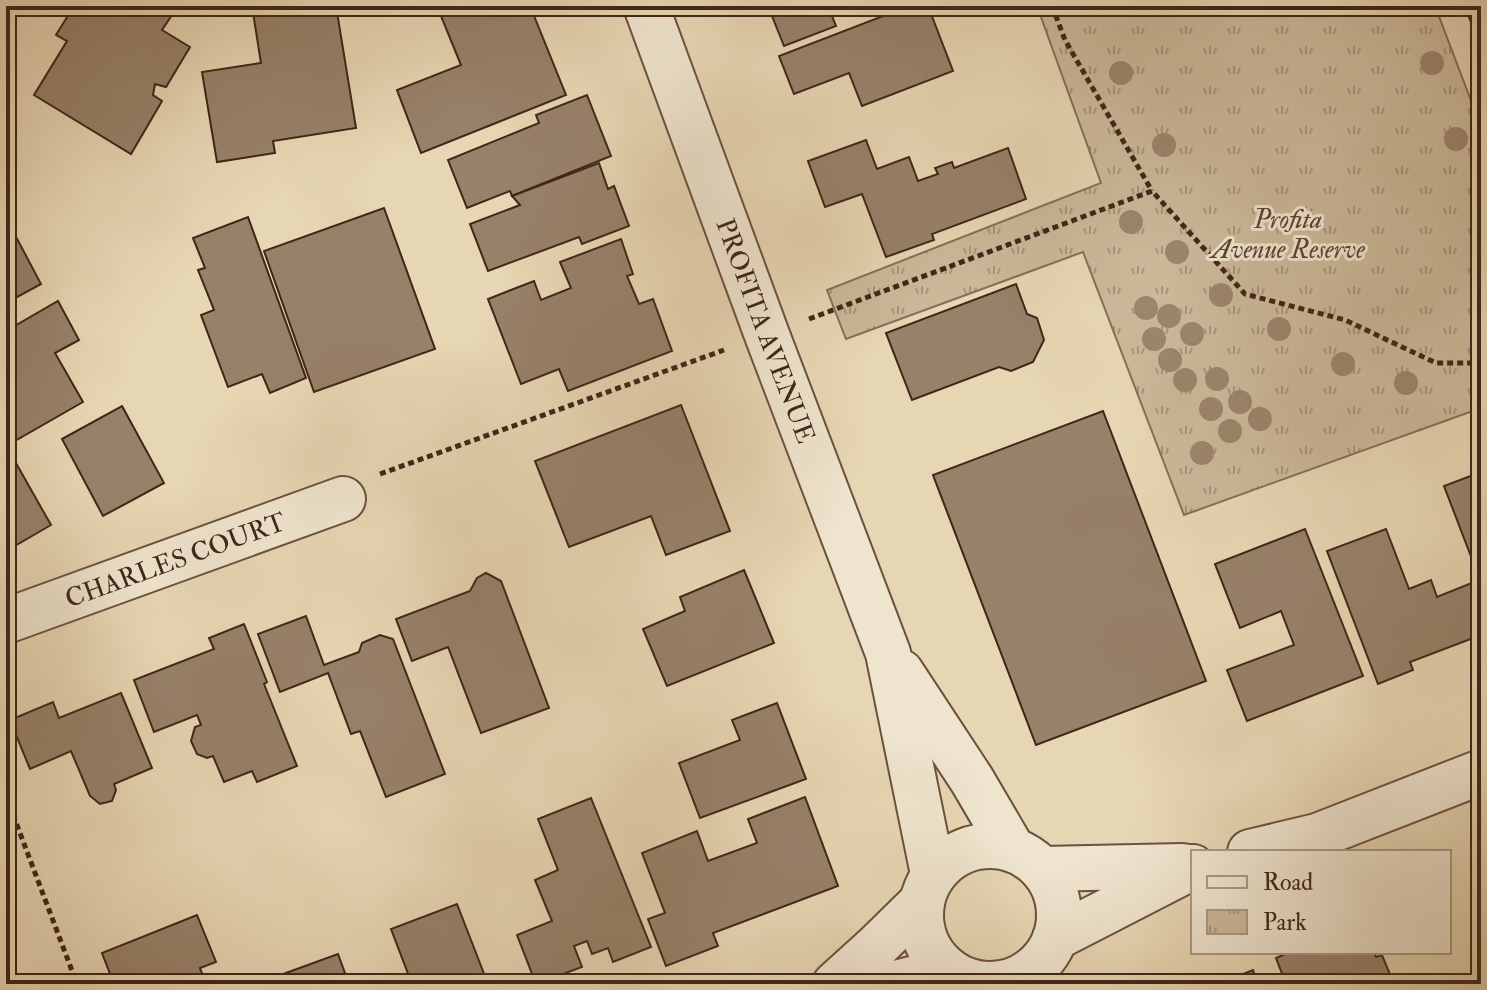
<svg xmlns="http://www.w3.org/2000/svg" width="1487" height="990" font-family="'IM FELL Double Pica',serif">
<defs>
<pattern id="park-tufts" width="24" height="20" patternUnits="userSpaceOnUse" patternTransform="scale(2)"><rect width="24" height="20" fill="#cbb899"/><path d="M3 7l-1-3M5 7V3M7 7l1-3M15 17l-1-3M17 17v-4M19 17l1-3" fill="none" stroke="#a6957c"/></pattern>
</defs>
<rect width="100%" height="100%" fill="#e7d6b3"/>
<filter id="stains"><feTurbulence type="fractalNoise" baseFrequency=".0025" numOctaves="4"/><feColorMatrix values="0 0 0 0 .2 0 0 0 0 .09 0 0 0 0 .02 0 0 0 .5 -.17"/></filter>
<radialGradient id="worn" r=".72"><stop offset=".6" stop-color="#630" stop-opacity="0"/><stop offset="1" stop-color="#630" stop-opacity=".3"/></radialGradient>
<path fill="url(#park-tufts)" stroke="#866e58" stroke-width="2" d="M1037 6H1435L1481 127V408L1184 515 1083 252 846 339 827 290 1101 183Z"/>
<g fill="#978169" stroke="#402518" stroke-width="2">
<path d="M74 6H156L172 15 162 30 190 47 166 87 155 84 153 95 162 101 131 154 34 95 67 41 56 35Z"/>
<path d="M252 6H336L356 128 273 141 275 153 217 162 202 72 261 63Z"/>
<path d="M466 6H530L566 95 421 153 397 90 461 65 441 16Z"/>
<path d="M768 6H828L836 26 784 46Z"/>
<path d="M909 6H928L953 71 862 106 849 73 794 94 779 56Z"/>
<path d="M1481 6V48L1467 12Z"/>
<path d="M587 95 611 156 512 196 510 191 467 208 448 160 539 123 536 115Z"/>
<path d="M866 140 877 169 909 157 918 181 938 174 935 168 952 162 954 168 1008 148 1026 199 932 234 934 240 886 257 862 194 825 207 808 161Z"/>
<path d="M599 163 608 189 614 186 629 226 582 244 579 237 488 271 470 224 520 205 512 196Z"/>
<path d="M384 208 435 349 314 392 264 251Z"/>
<path d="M248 217 306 378 270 393 262 374 228 387 201 315 214 310 198 270 205 268 193 238Z"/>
<path d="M6 218 41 284 6 303Z"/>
<path d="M621 239 633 274 627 276 639 304 653 299 672 351 568 391 559 369 521 384 488 299 534 281 541 300 571 288 560 262Z"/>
<path d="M1016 284 1027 314 1037 318 1044 340 1033 362 1011 371 999 367 912 400 886 333Z"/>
<path d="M58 301 79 340 55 353 83 402 6 446V331Z"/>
<path d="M681 405 730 531 666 555 651 516 569 547 535 461Z"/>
<path d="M122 406 164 483 103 516 62 439Z"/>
<path d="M1103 411 1206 681 1036 745 933 475Z"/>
<path d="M8 449 51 525 6 551V450Z"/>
<path d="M1481 472V579L1480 580 1444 486Z"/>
<path d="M1305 529 1363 676 1247 721 1227 670 1294 645 1281 611 1240 628 1215 564Z"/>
<path d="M1386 529 1409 589 1431 580 1437 597 1474 582 1481 601V635L1410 662 1413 670 1378 684 1327 551Z"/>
<path d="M744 570 774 643 667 686 643 629 685 611 680 597Z"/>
<path d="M486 573 501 581 549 708 481 733 448 647 412 661 396 619 470 591 477 578Z"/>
<path d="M306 616 324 665 359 652 362 643 380 635 393 639 445 774 386 797 360 731 351 734 328 673 280 692 258 634Z"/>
<path d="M244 624 267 682 264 684 297 766 257 782 252 771 224 782 213 756 207 758 197 754 191 741 195 727 201 725 197 715 154 732 134 680 214 649 209 638Z"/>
<path d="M121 693 152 768 114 784 116 790 112 801 100 804 90 796 71 751 30 769 10 720 53 702 59 718Z"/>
<path d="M777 703 806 779 700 818 679 763 740 740 732 720Z"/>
<path d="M805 797 838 886 713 933 718 946 666 966 648 919 665 913 642 853 697 831 708 861 757 843 748 819Z"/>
<path d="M591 798 651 947 613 962 608 948 592 954 587 941 574 946 582 967 536 984 517 935 552 921 535 880 558 870 538 819Z"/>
<path d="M457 904 488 984H412L391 929Z"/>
<path d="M197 915 216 962 200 968 206 984H114L102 953Z"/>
<path d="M1290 952H1374L1376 957 1382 955 1394 984H1286L1276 958Z"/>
<path d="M338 954 349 984H261V982Z"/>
<path d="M1253 970 1258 984H1218Z"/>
</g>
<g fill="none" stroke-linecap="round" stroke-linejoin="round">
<g stroke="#6a513f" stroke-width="48">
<g id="minor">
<path id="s1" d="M646 6 767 335 888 653 933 874"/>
<path id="s2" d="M6 621 343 499"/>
<path d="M901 672 972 780 1013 850"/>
<circle cx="990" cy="915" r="69"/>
<path d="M1250 852 1317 836 1481 772"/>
<path d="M1042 869 1183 866"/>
<path d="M1055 938 1193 867"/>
<path d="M835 984 877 946 922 902"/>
<path d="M891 984 948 970"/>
</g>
</g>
<g stroke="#402518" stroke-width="5" stroke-dasharray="6 4" stroke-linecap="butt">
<path d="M1052 6 1065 40 1152 191"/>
<path d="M809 319 1152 191 1245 294 1345 320 1436 363H1481"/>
<path d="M380 474 724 350"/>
<path d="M6 796 77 984"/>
</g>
<use href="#minor" stroke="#efe4ce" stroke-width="44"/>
</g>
<g fill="#9b856c">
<circle cx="1432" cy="63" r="12"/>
<circle cx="1121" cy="73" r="12"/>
<circle cx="1456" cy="139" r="12"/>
<circle cx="1164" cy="145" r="12"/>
<circle cx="1131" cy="222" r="12"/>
<circle cx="1177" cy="252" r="12"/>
<circle cx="1221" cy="295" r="12"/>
<circle cx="1146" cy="308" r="12"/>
<circle cx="1169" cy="316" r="12"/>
<circle cx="1279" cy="329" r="12"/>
<circle cx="1192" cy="334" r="12"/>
<circle cx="1154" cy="339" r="12"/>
<circle cx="1170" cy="360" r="12"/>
<circle cx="1343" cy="364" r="12"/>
<circle cx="1217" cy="379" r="12"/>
<circle cx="1185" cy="380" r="12"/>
<circle cx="1406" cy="383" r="12"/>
<circle cx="1240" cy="402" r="12"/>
<circle cx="1211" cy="409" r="12"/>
<circle cx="1260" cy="419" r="12"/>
<circle cx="1230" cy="431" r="12"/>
<circle cx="1202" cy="453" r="12"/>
</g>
<g text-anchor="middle" stroke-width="6" stroke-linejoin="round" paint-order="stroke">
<g font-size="26" font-style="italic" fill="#5c4232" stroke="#efe4ce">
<text x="1288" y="228">Profita<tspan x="1288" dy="30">Avenue Reserve</tspan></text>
</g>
<g font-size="26" fill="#402518" stroke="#efe4ce">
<text dy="9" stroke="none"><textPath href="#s1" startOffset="346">PROFITA AVENUE</textPath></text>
<text dy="9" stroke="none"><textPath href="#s2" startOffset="180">CHARLES COURT</textPath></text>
</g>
</g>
<rect width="1487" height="990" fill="none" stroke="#e7d6b3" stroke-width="32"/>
<rect x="8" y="8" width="1471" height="974" fill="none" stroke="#402518" stroke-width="4"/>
<rect x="16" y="16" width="1455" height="958" fill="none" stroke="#402518" stroke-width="2"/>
<rect x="1191" y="850" width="260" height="104" fill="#efe4ce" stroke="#a99885" stroke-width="2"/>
<rect x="1207" y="876" width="40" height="12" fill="#efe4ce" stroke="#a99885" stroke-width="2"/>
<text x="1263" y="890" font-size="24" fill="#402518">Road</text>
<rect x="1207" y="910" width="40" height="24" fill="url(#park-tufts)" stroke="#a99885" stroke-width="2"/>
<text x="1263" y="930" font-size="24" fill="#402518">Park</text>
<rect width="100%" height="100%" filter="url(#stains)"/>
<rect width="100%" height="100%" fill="url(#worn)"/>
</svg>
